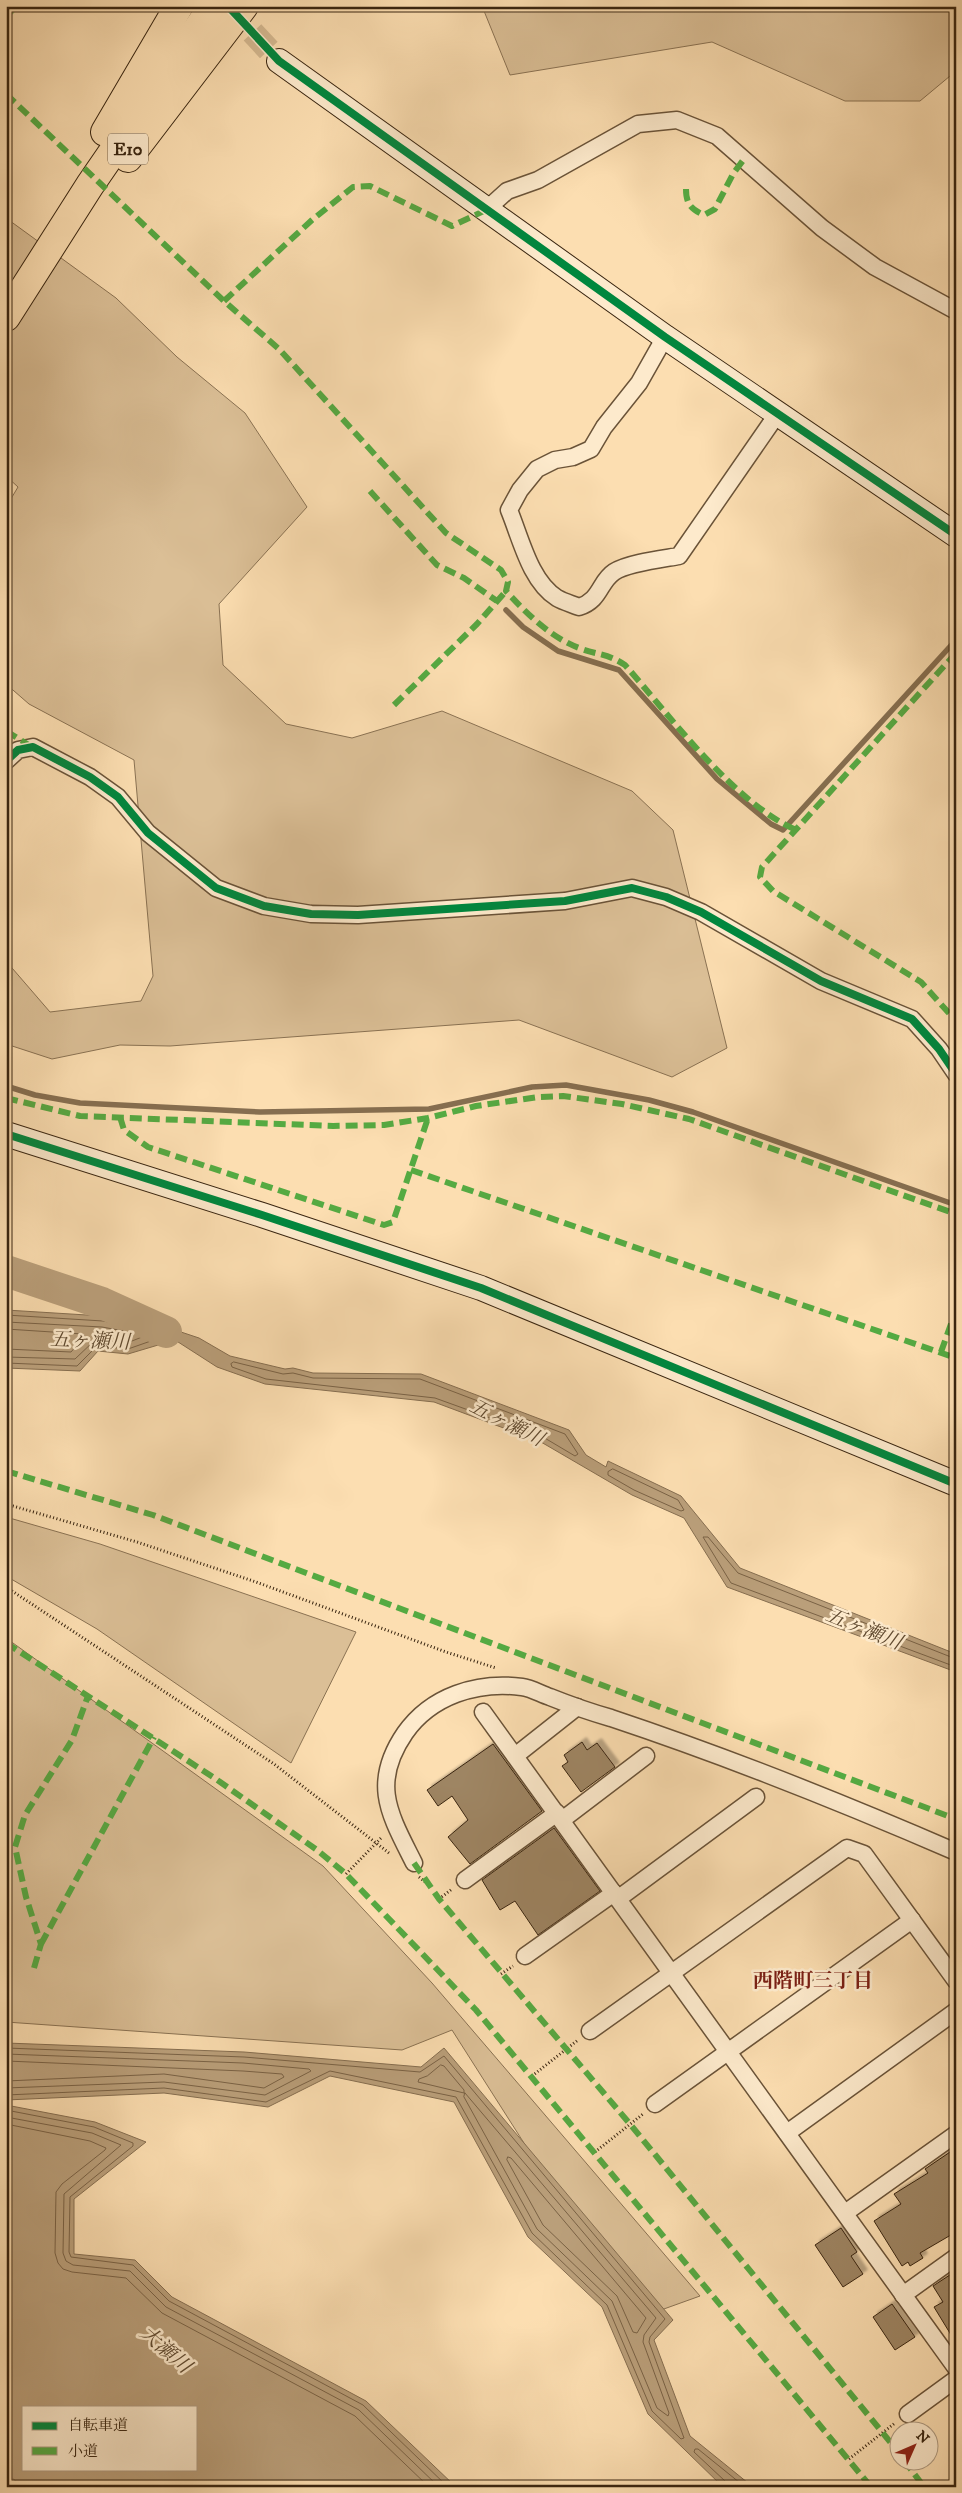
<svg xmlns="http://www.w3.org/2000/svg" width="962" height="2493" font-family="'IM FELL DW Pica','Noto Serif JP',serif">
<defs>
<filter id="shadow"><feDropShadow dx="4.5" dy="-4.5" stdDeviation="1" flood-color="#0004"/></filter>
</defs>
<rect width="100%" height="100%" fill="#fcdeb1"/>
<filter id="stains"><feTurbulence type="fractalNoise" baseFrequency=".004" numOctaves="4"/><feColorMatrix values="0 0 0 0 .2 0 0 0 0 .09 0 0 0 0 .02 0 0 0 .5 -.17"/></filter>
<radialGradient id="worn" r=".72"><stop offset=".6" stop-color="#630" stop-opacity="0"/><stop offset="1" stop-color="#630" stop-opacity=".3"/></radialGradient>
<g fill="#dbbf96" stroke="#8a7253">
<path d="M482 6H956V71L920 101H845L712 42 510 75Z"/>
<path d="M6 218 116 298 177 357 245 413 307 507 219 604 223 665 286 724 352 738 442 711 632 791 673 830 727 1048 672 1077 519 1020 170 1046 120 1045 52 1059 6 1044V961L50 1012 141 1001 153 976 134 760 29 704 6 684V507L18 487 6 476Z"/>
<path d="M6 1517 100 1544 356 1632 291 1763 97 1629 6 1576Z"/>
<path d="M6 1638 323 1866 432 1983 700 2296 636 2319 452 2030 402 2050 6 2022Z"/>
</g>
<g fill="#ba9f7a" stroke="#866e50" fill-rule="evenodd">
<path d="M6 1310 103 1316 169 1328 199 1338 230 1356 285 1369 293 1368 313 1373 421 1374 569 1430 586 1455 606 1467 608 1461 681 1496 740 1568 956 1654V1672L727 1587 684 1518 632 1495 541 1442 434 1402 265 1384 217 1367 175 1340 128 1354 98 1351 80 1371 6 1368Z"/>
<path d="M6 2043 244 2052 421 2067 444 2048 673 2320 654 2340 690 2436 753 2487H723L648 2414 602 2307 528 2237 454 2102 330 2076 268 2107 164 2093 6 2100Z"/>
<path d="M6 2105 95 2122 146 2142 74 2199V2254L135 2260 172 2297 366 2401 456 2487H23L6 2473ZM24 2407H196V2469H24Z"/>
</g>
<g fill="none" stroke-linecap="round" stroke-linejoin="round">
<g stroke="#7a6245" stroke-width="1">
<path d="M6 1315 103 1321 165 1333 168 1335 128 1349 97 1346 77 1366 6 1363"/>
<path d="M6 1322 102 1327 140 1334 142 1337 127 1343 95 1340 75 1359 6 1357"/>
<path d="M6 1329 83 1334 85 1336 71 1352 6 1349"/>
<path d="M234 1362 283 1374 293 1373 313 1378 420 1379 565 1434 578 1454 575 1456 543 1437 435 1398 266 1379 232 1367 231 1364Z"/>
<path d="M613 1469 678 1500 684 1510 681 1511 634 1490 608 1475V1472Z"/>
<path d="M956 1659 738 1573 708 1537H703L731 1583 956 1667"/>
<path d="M6 2048 244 2057 420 2072 444 2056 665 2319 650 2337 649 2342 684 2438 681 2439 652 2411 607 2305 532 2233 456 2097 330 2071 266 2102 164 2088 6 2095"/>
<path d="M6 2054 243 2063 309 2069 311 2071 265 2095 164 2082 6 2088"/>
<path d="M6 2061 243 2071 282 2074 284 2077 264 2088 164 2074 6 2081"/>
<path d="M441 2065 444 2066 464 2090V2093L418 2082 419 2079 427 2076Z"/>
<path d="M465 2093 656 2318 644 2335 643 2342 669 2413 668 2416 657 2408 612 2301 537 2229 464 2097Z"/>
<path d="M6 2110 94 2127 133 2143V2146L70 2197 69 2252 71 2257 133 2265 169 2301 363 2405 448 2487"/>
<path d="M6 2117 92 2133 121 2145 64 2194 63 2253 66 2261 73 2265 130 2271 166 2307 359 2410 439 2487"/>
<path d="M6 2124 90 2141 106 2148 105 2150 62 2184 56 2192 55 2253 58 2263 63 2269 72 2272 126 2278 162 2313 355 2416 429 2487"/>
<path d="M508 2157 511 2158 646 2318 637 2333 633 2332 617 2296 543 2225 507 2160Z"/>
<path d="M726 2487 725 2481 694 2452 695 2449H698L745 2487"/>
</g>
<g stroke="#866e50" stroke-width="5.5">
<path d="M506 610 523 627 558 651 619 670 717 779 771 824 783 830 956 640"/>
<path d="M6 1086 35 1095 80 1103 260 1112 429 1109 532 1087 566 1085 649 1100 693 1112 956 1205"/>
</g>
<path stroke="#ba9f7a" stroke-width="32" d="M6 1271 102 1303 166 1332"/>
</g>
<g fill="#9e8564" stroke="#392510" filter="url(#shadow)">
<path d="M582 1742 587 1750 597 1743 615 1767 581 1792 562 1766 568 1762 564 1755Z"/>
<path d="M493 1744 542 1811 470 1864 448 1837 468 1820 452 1796 438 1806 427 1790Z"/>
<path d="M554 1828 600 1891 538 1935 515 1901 500 1910 482 1880Z"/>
<path d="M956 2148V2232L920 2253 923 2258 910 2266 908 2262 902 2266 874 2221 901 2204 894 2194 928 2173 925 2169Z"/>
<path d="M841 2228 857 2252 851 2256 863 2274 843 2287 815 2245Z"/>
<path d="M956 2271V2343L934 2307 943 2302 933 2286Z"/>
<path d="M892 2304 915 2337 895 2350 873 2317Z"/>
</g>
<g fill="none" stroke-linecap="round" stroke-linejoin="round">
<path stroke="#d5b991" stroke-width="24" stroke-dasharray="24 12" stroke-linecap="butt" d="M228 6 279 61"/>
<g stroke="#6a5338" stroke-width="19">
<g id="street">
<path d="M486 210 507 191 538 180 638 124 677 120 717 136 822 228 875 267 956 311"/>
<path d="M665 337 639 383 604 427 591 449 573 457 555 460 537 469 520 490 509 510C521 539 530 581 557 598 564 602 572 604 579 607 601 600 599 582 614 572 628 563 662 559 679 556L778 413"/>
<path d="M6 761 18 750 33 747 90 777 118 797 148 833 216 888 264 906 311 914 358 915 565 901 632 888 666 897 701 912 821 981 912 1019 939 1049 956 1074"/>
<path d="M483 1712 956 2368"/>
<path d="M515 1756 577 1707"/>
<path d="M562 1820 646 1756"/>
<path d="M414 1863C390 1815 370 1784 405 1733 431 1696 477 1681 522 1687 531 1688 541 1694 550 1697 570 1705 590 1712 611 1718 728 1757 843 1803 956 1852"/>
<path d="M465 1880 557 1813"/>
<path d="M619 1898 756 1797"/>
<path d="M525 1956 614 1893"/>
<path d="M590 2031 847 1848 864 1854 956 1981"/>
<path d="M655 2104 912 1920"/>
<path d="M787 2133 956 2011"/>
<path d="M845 2213 956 2134"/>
<path d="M903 2295 956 2257"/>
<path d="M908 2414 956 2379"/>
</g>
</g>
<g stroke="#392510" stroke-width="26">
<g id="secondary">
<path d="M279 61 665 337 956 535"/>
<path d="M6 1134 262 1215 481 1288 956 1484"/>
</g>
</g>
<g stroke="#392510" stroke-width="30">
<g id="highway">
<path d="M105 132 179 6"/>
<path d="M128 158 244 6"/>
<path d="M6 317 90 185 213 6"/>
</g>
</g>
<g stroke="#392510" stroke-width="3" stroke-dasharray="1 2.5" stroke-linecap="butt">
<path d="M6 1504 137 1542 256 1582 446 1652 496 1668"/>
<path d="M6 1587 274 1764 389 1853"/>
<path d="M346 1874 382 1837"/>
<path d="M419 1877 430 1886"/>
<path d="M439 1899 452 1889"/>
<path d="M501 1974 513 1966"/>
<path d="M532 2076 578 2040"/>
<path d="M595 2152 643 2114"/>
<path d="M849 2459 895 2423"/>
</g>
<use href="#street" stroke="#fdeacc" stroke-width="16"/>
<use href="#secondary" stroke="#fdeacc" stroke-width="24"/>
<use href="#highway" stroke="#fcdeb1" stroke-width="28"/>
<g stroke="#55aa42" stroke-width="6" stroke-dasharray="12 6" stroke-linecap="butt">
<path d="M6 17 16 6"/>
<path d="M6 94 224 301 279 349 446 533 501 570 508 582 506 591C526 613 550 637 579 648 597 655 607 653 625 665 670 716 734 803 796 830"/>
<path d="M686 189C686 204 691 209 704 215L715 209 733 174 744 159"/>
<path d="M224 301 312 220 353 187 370 186 452 226 486 210"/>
<path d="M370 491 437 565 464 578 497 601"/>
<path d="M956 653 762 867 760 877 773 891 921 982 956 1021"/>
<path d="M394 705 477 624 506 591"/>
<path d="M6 731 32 747"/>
<path d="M6 1098 80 1116 333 1126 384 1125 428 1118 476 1106 538 1097 563 1096 622 1104 689 1119 956 1214"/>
<path d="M120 1117 124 1130 148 1147 384 1225 393 1222 428 1118"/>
<path d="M411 1170 956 1358"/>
<path d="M941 1352 956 1310"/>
<path d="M6 1471 153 1515 956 1819"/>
<path d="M6 1643 213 1777 317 1850 346 1874 476 2010 871 2487"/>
<path d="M414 1863 439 1899 630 2124 900 2454"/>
<path d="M41 1944 154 1737"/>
<path d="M34 1968 41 1944 26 1897 15 1847 25 1815 72 1740 88 1696"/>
<path d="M904 2460 924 2487"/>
</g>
<g stroke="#fdeacc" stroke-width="11">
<g id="cycleway">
<path d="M228 6 279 61 665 337 956 535"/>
<path d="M6 761 18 750 33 747 90 777 118 797 148 833 216 888 264 906 311 914 358 915 565 901 632 888 666 897 701 912 821 981 912 1019 939 1049 956 1074"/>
<path d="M6 1134 262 1215 481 1288 956 1484"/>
</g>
</g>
<use href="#cycleway" stroke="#00873e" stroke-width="8"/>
</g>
<g text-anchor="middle" stroke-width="5" stroke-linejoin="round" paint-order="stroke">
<rect fill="#fdeacc" stroke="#746048" stroke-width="1" x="108" y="133.5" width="40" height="31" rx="4"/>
<g font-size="18" font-weight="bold" fill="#392510">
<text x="128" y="155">E10</text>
</g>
<g font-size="20" font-style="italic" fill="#604a30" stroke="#fdeacc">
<text transform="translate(90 1340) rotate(2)" y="7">五ヶ瀬川</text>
<text transform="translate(507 1422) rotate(27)" y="7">五ヶ瀬川</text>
<text transform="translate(864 1628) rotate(22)" y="7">五ヶ瀬川</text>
<text transform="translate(166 2349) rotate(41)" y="7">大瀬川</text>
</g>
<g font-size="20" font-weight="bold" fill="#7a1f14" stroke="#fdeacc">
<text x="813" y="1987">西階町三丁目</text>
</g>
</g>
<rect width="962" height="2493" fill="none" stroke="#fcdeb1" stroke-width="25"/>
<rect x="8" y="8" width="947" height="2478" fill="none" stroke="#392510" stroke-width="2.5"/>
<rect x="12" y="12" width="937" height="2468" fill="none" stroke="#392510"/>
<rect x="22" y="2406" width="175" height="65" fill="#fdeacc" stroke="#af9b81"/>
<rect x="32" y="2422" width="25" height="8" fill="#00873e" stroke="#af9b81"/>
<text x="68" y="2430" font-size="15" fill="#392510">自転車道</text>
<rect x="32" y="2447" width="25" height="8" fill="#55aa42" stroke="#af9b81"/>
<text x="68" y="2456" font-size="15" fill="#392510">小道</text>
<g transform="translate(914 2446) rotate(45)"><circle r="24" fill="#fdeacc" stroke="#af9b81"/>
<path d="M0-4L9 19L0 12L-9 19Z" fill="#8f2418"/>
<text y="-8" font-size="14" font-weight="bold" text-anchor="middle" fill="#392510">N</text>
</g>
<rect width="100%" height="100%" filter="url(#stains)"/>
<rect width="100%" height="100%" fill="url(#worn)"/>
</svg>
